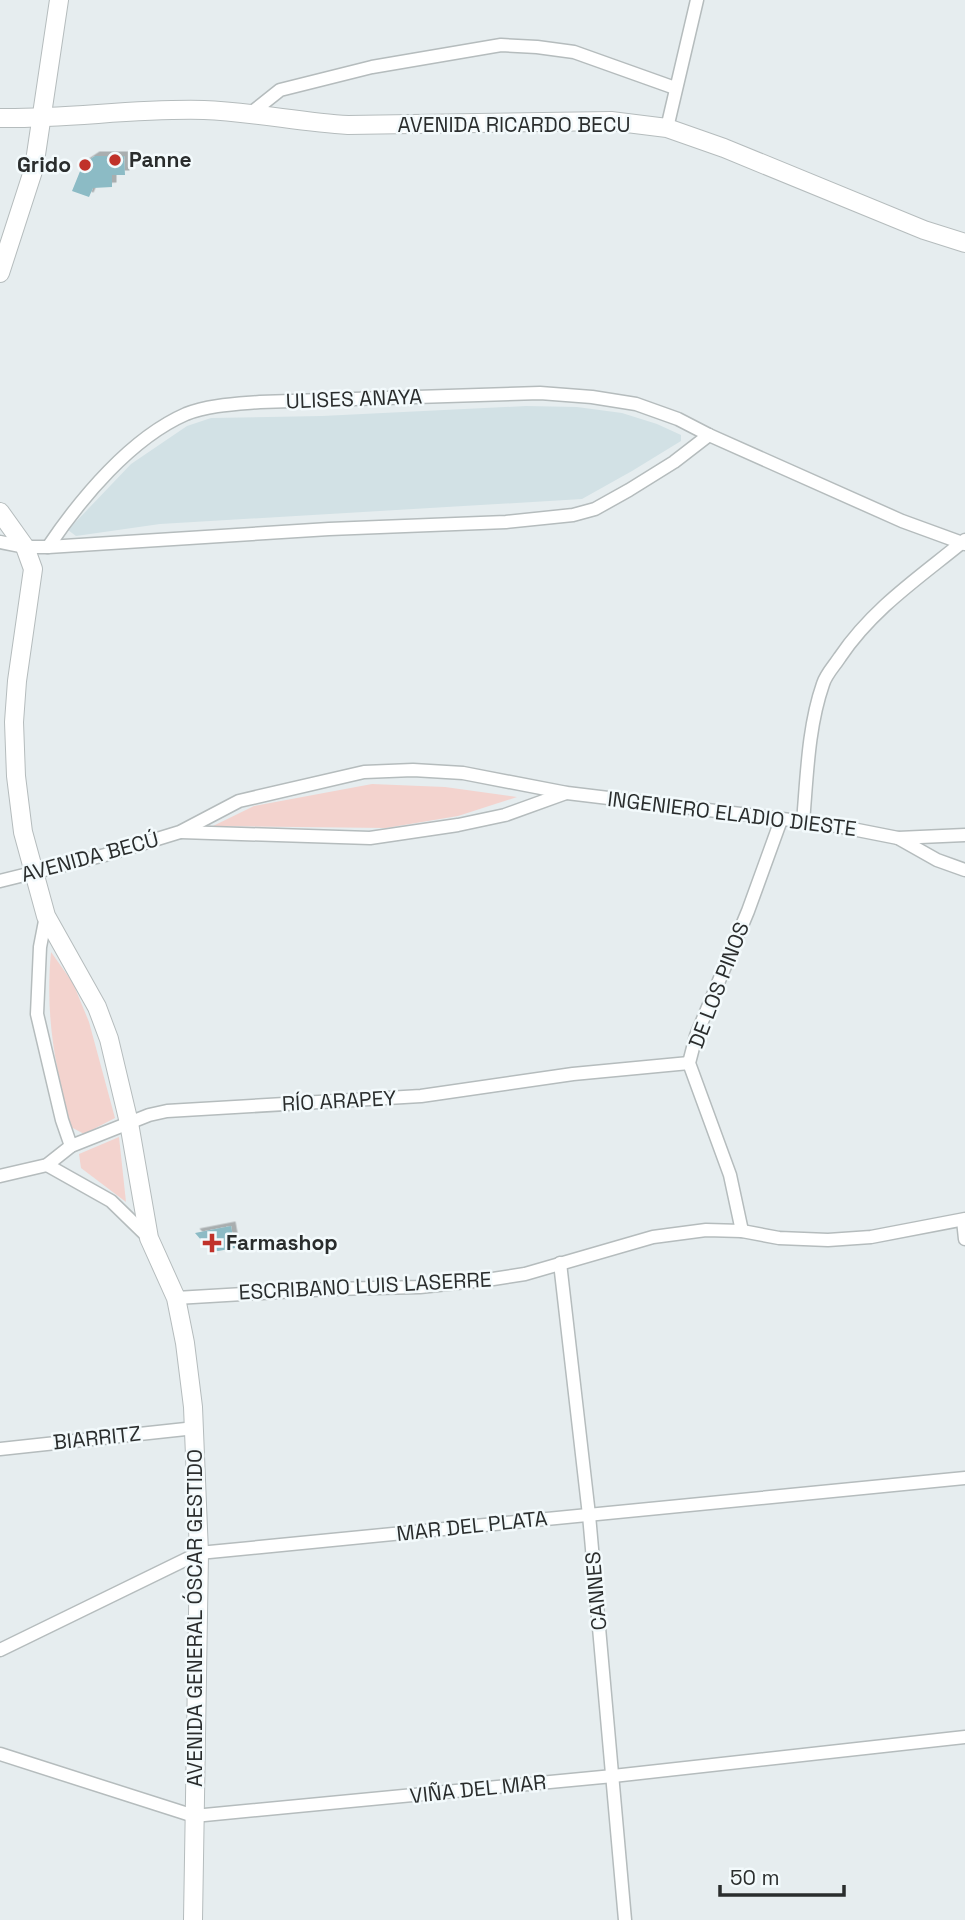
<svg xmlns="http://www.w3.org/2000/svg" width="965" height="1920" font-family="'Space Grotesk',sans-serif">
<defs>
<filter id="shadow"><feDropShadow dx="4.5" dy="-4.5" stdDeviation="0" flood-color="#0004"/></filter>
</defs>
<rect width="100%" height="100%" fill="#e6edef"/>
<path fill="#d2e1e5" d="M526 406 577 407 622 413 657 424 681 435V441L632 471 582 499 160 524 76 536 68 530 131 464 187 426 211 418 322 416Z"/>
<g fill="#f3d3ce">
<path d="M372 784 445 787 517 797 458 816 386 828 213 826 254 806Z"/>
<path d="M51 952 73 983 89 1022 115 1118 84 1134 71 1127C55 1065 45 1017 51 952Z"/>
<path d="M119 1137 126 1202 81 1168 79 1154Z"/>
</g>
<g fill="#8cbbc5" filter="url(#shadow)">
<path d="M95 156H124L125 175H112V187L93 188 89 197 72 191 83 164Z"/>
<path d="M231 1226 235 1248 218 1251 209 1249 195 1233Z"/>
</g>
<g fill="none" stroke-linecap="round" stroke-linejoin="round">
<g stroke="#b5bcbd" stroke-width="15">
<g id="street">
<path d="M251 113 280 90 372 67 501 45 537 47 574 52 675 88"/>
<path d="M667 128 697 0"/>
<path d="M0 542 25 547H48L329 529 506 522 573 515 595 509 629 490 674 462 709 435"/>
<path d="M48 547C81 498 131 438 186 414 208 405 236 404 260 402L540 393 592 397 636 404 678 419 709 435 902 521 965 544"/>
<path d="M803 822C807 776 808 727 823 684 826 674 835 665 840 657 873 608 920 577 965 540"/>
<path d="M181 832 370 838 458 825 505 815 566 793"/>
<path d="M898 838 937 860 965 870"/>
<path d="M0 881 105 855 180 832 239 801 364 772 413 770 463 773 567 793 832 825 898 838 965 835"/>
<path d="M46 916 40 947 37 1014 62 1120 71 1146"/>
<path d="M47 1165 111 1201 148 1237"/>
<path d="M0 1176 47 1165 71 1146 149 1115 167 1111 421 1096 573 1074 689 1063"/>
<path d="M963 1220 965 1239"/>
<path d="M742 1231 730 1175 689 1063 696 1036 748 911 781 820"/>
<path d="M560 1263 589 1515 625 1920"/>
<path d="M176 1298 331 1289 420 1287 493 1279 525 1274 653 1237 706 1230 742 1231 779 1238 828 1240 871 1237 965 1219"/>
<path d="M0 1449 195 1428"/>
<path d="M0 1650 199 1553 965 1478"/>
<path d="M0 1754 194 1816 613 1776 965 1737"/>
</g>
</g>
<g stroke="#b5bcbd" stroke-width="20">
<g id="secondary">
<path d="M0 118C68 119 136 108 204 110 253 112 300 122 348 125L611 121 667 128 724 148 924 230 965 243"/>
<path d="M0 273 34 168 59 0"/>
<path d="M0 512 25 547 33 569 17 681 14 722 16 776 23 832 46 916 97 1007 109 1039 129 1123 149 1238 176 1298 185 1343 193 1407 199 1553 193 1920"/>
</g>
</g>
<use href="#street" stroke="#fff" stroke-width="12"/>
<use href="#secondary" stroke="#fff" stroke-width="18"/>
</g>
<g fill="#c0322a" stroke="#f3fafc" stroke-width="2.5">
<circle cx="115" cy="160" r="7"/>
<circle cx="85" cy="165" r="7"/>
<path d="M208.5 1232.5h7v7h7v7h-7v7h-7v-7h-7v-7h7z"/>
</g>
<g text-anchor="middle" stroke-width="5" stroke-linejoin="round" paint-order="stroke">
<g font-size="21" fill="#2a2d2d" stroke="#f3fafc">
<text x="514" y="132">AVENIDA RICARDO BECU</text>
<text transform="translate(354 399) rotate(-2)" y="7">ULISES ANAYA</text>
<text transform="translate(732 814) rotate(7)" y="7">INGENIERO ELADIO DIESTE</text>
<text transform="translate(90 857) rotate(-15)" y="7">AVENIDA BECÚ</text>
<text transform="translate(719 985) rotate(-69)" y="7">DE LOS PINOS</text>
<text transform="translate(339 1101) rotate(-3)" y="7">RÍO ARAPEY</text>
<text transform="translate(365 1286) rotate(-3)" y="7">ESCRIBANO LUIS LASERRE</text>
<text transform="translate(97 1438) rotate(-6)" y="7">BIARRITZ</text>
<text transform="translate(472 1526) rotate(-6)" y="7">MAR DEL PLATA</text>
<text transform="translate(596 1591) rotate(-95)" y="7">CANNES</text>
<text transform="translate(195 1618) rotate(-90)" y="7">AVENIDA GENERAL ÓSCAR GESTIDO</text>
<text transform="translate(478 1789) rotate(-6)" y="7">VIÑA DEL MAR</text>
</g>
<g font-size="21" font-weight="bold" fill="#2a2d2d" stroke="#f3fafc" text-anchor="start">
<text x="129" y="167">Panne</text>
<text x="71" y="172" text-anchor="end">Grido</text>
<text x="226" y="1250">Farmashop</text>
</g>
</g>
<path d="M720 1885v10h124v-10" fill="none" stroke="#2a2d2d" stroke-width="3.5"/>
<text x="730" y="1885" font-size="21" fill="#2a2d2d" stroke="#f3fafc" stroke-width="5" paint-order="stroke">50 m</text>
</svg>
